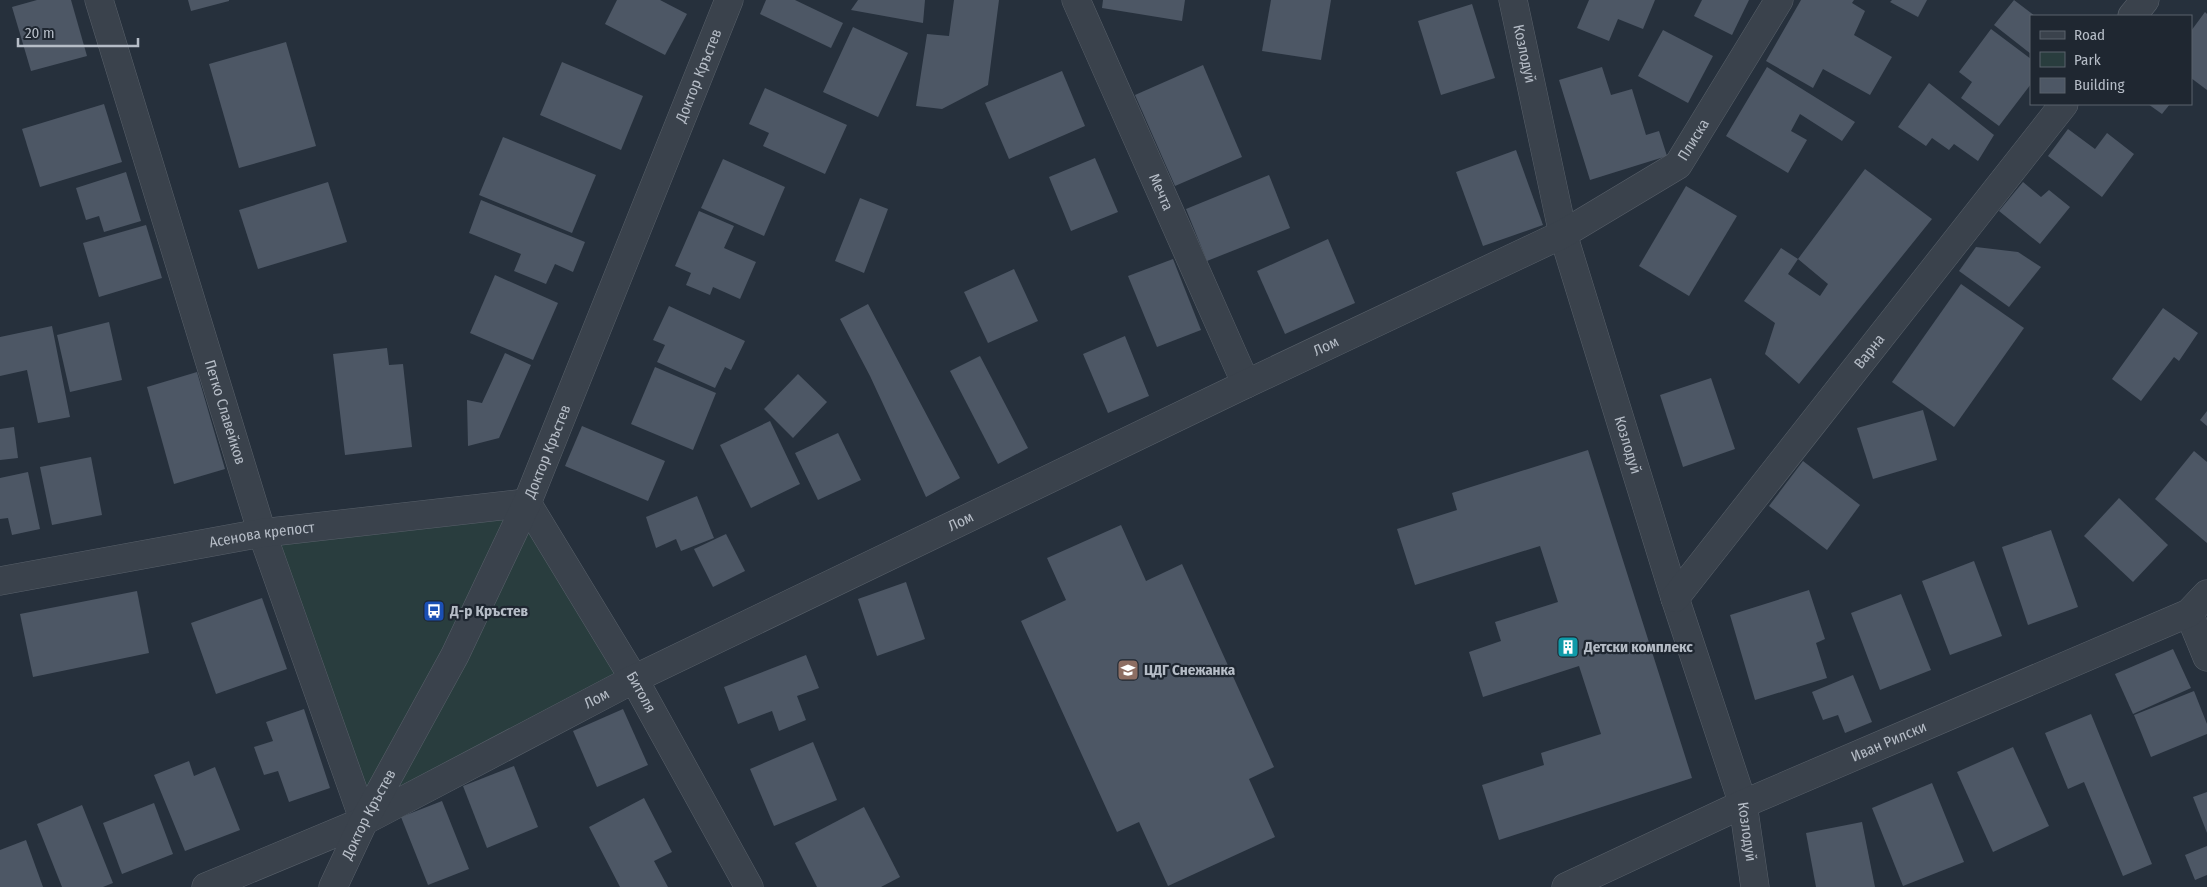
<svg xmlns="http://www.w3.org/2000/svg" width="2207" height="887" font-family="'Fira Sans Condensed',sans-serif">
<rect width="100%" height="100%" fill="#26303c"/>
<path fill="#293d3e" d="M527 503 634 679 364 821 262 533Z"/>
<g fill="#4d5765" fill-rule="evenodd">
<path d="M37 0H71L87 56 31 71 12 7Z"/>
<path d="M188 0H229V1L191 11Z"/>
<path d="M617 0H660L687 14 665 55 605 24Z"/>
<path d="M766 0H795L843 23 831 48 760 14Z"/>
<path d="M858 0H925L923 23 851 10Z"/>
<path d="M954 0H999L988 85 942 109 916 106 927 34 949 36Z"/>
<path d="M1103 0H1185L1182 21 1102 8Z"/>
<path d="M1271 0H1331L1321 60 1262 51Z"/>
<path d="M1589 0H1655L1643 29 1618 19 1609 41 1577 28Z"/>
<path d="M1702 0H1749L1732 35 1694 16Z"/>
<path d="M1801 0H1854L1852 3 1865 11 1854 35 1892 57 1870 95 1823 69 1813 88 1766 61Z"/>
<path d="M1892 0H1927L1918 17 1890 2Z"/>
<path d="M2014 0 2035 16H2031V54L1994 25Z"/>
<path d="M1472 4 1495 78 1441 95 1418 21Z"/>
<path d="M2205 12 2207 14V90L2191 78V31Z"/>
<path d="M853 27 908 53 878 117 823 92Z"/>
<path d="M1991 29 2031 59V84L1999 126 1961 98 1972 82 1959 72Z"/>
<path d="M1663 30 1713 56 1688 103 1638 76Z"/>
<path d="M286 42 316 146 239 168 209 64Z"/>
<path d="M562 62 643 96 621 150 540 115Z"/>
<path d="M1203 65 1242 157 1175 186 1135 95Z"/>
<path d="M1602 67 1611 95 1632 89 1646 135 1659 131 1667 156 1590 180 1559 80Z"/>
<path d="M1767 67 1855 122 1842 141 1800 114 1791 131 1807 140 1788 173 1726 136Z"/>
<path d="M1062 71 1085 126 1009 159 985 103Z"/>
<path d="M1929 83 1994 135 1978 161 1954 144 1949 150 1932 138 1926 146 1898 127Z"/>
<path d="M765 88 847 125 825 174 763 146 769 133 749 124Z"/>
<path d="M104 104 122 162 40 187 22 129Z"/>
<path d="M2148 104H2170L2162 114Z"/>
<path d="M2068 129 2095 149 2107 133 2134 154 2102 197 2048 156Z"/>
<path d="M503 137 596 175 572 233 479 195Z"/>
<path d="M1516 150 1543 225 1483 246 1456 172Z"/>
<path d="M1095 158 1118 212 1071 231 1049 177Z"/>
<path d="M723 159 785 187 764 236 701 208Z"/>
<path d="M1865 169 1932 219 1799 384 1765 354 1775 323 1744 301 1781 248 1798 259ZM1798 259 1828 284 1820 296 1788 274Z"/>
<path d="M126 172 141 221 104 232 99 216 86 220 76 188Z"/>
<path d="M1269 175 1290 228 1207 261 1186 209Z"/>
<path d="M328 182 347 242 258 269 239 210Z"/>
<path d="M2023 182 2041 197 2049 190 2070 207 2040 244 1999 211Z"/>
<path d="M1686 186 1737 216 1689 296 1639 266Z"/>
<path d="M860 198 888 209 864 273 835 261Z"/>
<path d="M481 200 585 242 573 272 555 264 546 284 514 271 521 254 469 233Z"/>
<path d="M699 211 734 226 724 248 756 262 740 299 713 287 710 295 686 285 691 273 675 266Z"/>
<path d="M146 225 162 278 99 297 83 243Z"/>
<path d="M1328 239 1355 303 1285 334 1257 271Z"/>
<path d="M1976 247 2018 252 2041 267 2009 307 1959 271Z"/>
<path d="M1173 259 1201 330 1157 347 1128 276Z"/>
<path d="M1014 269 1038 321 988 343 964 292Z"/>
<path d="M495 275 558 303 533 360 470 333Z"/>
<path d="M1961 284 2024 328 1954 427 1892 382Z"/>
<path d="M868 304 960 478 926 497 870 376 840 319Z"/>
<path d="M669 306 745 341 731 370 725 367 715 388 657 362 665 345 653 340Z"/>
<path d="M2163 308 2198 333 2179 361 2174 357 2141 401 2112 379Z"/>
<path d="M109 322 122 380 70 392 57 335Z"/>
<path d="M52 326 70 417 38 423 27 370 0 376V337Z"/>
<path d="M1125 336 1149 396 1108 413 1083 354Z"/>
<path d="M387 348 389 365 403 364 412 447 345 455 333 354Z"/>
<path d="M505 353 531 365 499 438 468 446 467 400 482 403Z"/>
<path d="M980 356 1028 448 998 464 950 371Z"/>
<path d="M655 367 716 393 693 450 631 424Z"/>
<path d="M197 372 225 469 174 484 147 387Z"/>
<path d="M798 374 827 402 793 438 764 409Z"/>
<path d="M1711 378 1735 449 1683 467 1660 395Z"/>
<path d="M1923 410 1937 460 1873 479 1857 428Z"/>
<path d="M2207 411V426L2200 420Z"/>
<path d="M770 421 800 484 751 508 720 445Z"/>
<path d="M582 426 665 461 648 501 565 466Z"/>
<path d="M14 427 18 458 0 460V429Z"/>
<path d="M838 433 861 480 818 500 795 453Z"/>
<path d="M1588 450 1692 778 1499 840 1482 785 1544 765 1541 753 1601 734 1579 666 1483 697 1469 652 1501 641 1495 622 1558 602 1540 546 1415 585 1397 529 1457 510 1452 493Z"/>
<path d="M2194 451 2207 462V543L2155 499Z"/>
<path d="M91 457 102 515 52 525 40 467Z"/>
<path d="M1803 461 1860 505 1827 550 1769 506Z"/>
<path d="M28 472 40 529 12 535 8 518 0 519V478Z"/>
<path d="M697 496 714 538 681 551 676 539 656 548 646 517Z"/>
<path d="M2119 498 2168 545 2133 582 2084 536Z"/>
<path d="M1121 525 1146 581 1182 564 1274 767 1249 779 1275 837 1168 886 1139 822 1117 832 1021 621 1066 600 1047 558Z"/>
<path d="M2051 530 2078 607 2028 625 2002 547Z"/>
<path d="M726 534 745 571 713 587 694 549Z"/>
<path d="M1974 561 2002 636 1950 655 1922 581Z"/>
<path d="M906 582 925 639 877 656 858 599Z"/>
<path d="M1809 590 1825 639 1816 643 1827 678 1755 700 1730 615Z"/>
<path d="M137 591 149 653 33 677 20 614Z"/>
<path d="M1901 594 1931 670 1880 690 1851 613Z"/>
<path d="M262 598 287 669 216 694 191 623Z"/>
<path d="M2173 649 2191 688 2133 714 2115 674Z"/>
<path d="M806 655 819 688 797 696 806 720 779 731 772 711 738 724 724 687Z"/>
<path d="M1853 675 1872 722 1845 733 1838 715 1823 720 1812 692Z"/>
<path d="M2194 691 2207 724V734L2151 757 2134 715Z"/>
<path d="M304 709 330 788 289 802 278 771 264 775 254 747 273 741 266 722Z"/>
<path d="M623 709 648 765 597 787 573 731Z"/>
<path d="M2091 714 2152 864 2123 876 2084 782 2068 789 2045 733Z"/>
<path d="M813 742 837 800 774 826 750 769Z"/>
<path d="M2013 747 2049 826 1993 852 1957 772Z"/>
<path d="M189 761 194 776 215 767 240 830 185 851 154 775Z"/>
<path d="M514 766 538 827 487 848 463 786Z"/>
<path d="M1932 783 1964 862 1903 886 1872 808Z"/>
<path d="M2207 792V833L2193 797Z"/>
<path d="M644 798 672 852 654 861 668 887H620L589 827Z"/>
<path d="M442 801 469 869 428 885 401 817Z"/>
<path d="M154 803 173 854 122 874 103 823Z"/>
<path d="M82 805 113 883 103 887H62L37 824Z"/>
<path d="M864 807 900 877 881 887H817L795 843Z"/>
<path d="M1862 822 1875 887H1816L1806 833Z"/>
<path d="M26 840 43 887H0V850Z"/>
<path d="M2207 846V875L2195 880 2185 855Z"/>
</g>
<g fill="none" stroke-linecap="round" stroke-linejoin="round">
<g stroke="#58606a" stroke-width="29">
<g id="minor">
<path id="s1" d="M99 0 262 533 364 821"/>
<path id="s2" d="M1076 0 1246 384"/>
<path id="s3" d="M1513 0 1563 234 1675 598 1743 804 1755 887"/>
<path d="M2132 16 2145 0"/>
<path id="s4" d="M527 503 634 679 749 887"/>
<path id="s5" d="M0 581 262 533 527 503"/>
<path id="s6" d="M1675 598 2064 104"/>
<path d="M2189 613 2207 657"/>
<path id="s7" d="M206 887 364 821 634 679 1246 384 1563 234 1678 165 1779 0"/>
<path id="s8" d="M333 887 364 821 455 655 527 503 729 0"/>
<path id="s9" d="M1566 887 1743 804 2189 613 2207 594"/>
</g>
</g>
<use href="#minor" stroke="#3a424c" stroke-width="28"/>
</g>
<defs>
<g id="bus-square" transform="scale(1.125)"><rect x="-9" y="-9" width="18" height="18" rx="4" fill="#1a4fb4" stroke="#1f2731"/><path d="M-5-6H5V4H4V6H2V4H-2V6H-4V4H-5ZM-3.5-4V0h7V-4ZM-3.5 1.2v1.5H-2V1.2ZM2 1.2v1.5H3.5V1.2Z" fill="#fff"/></g>
<g id="building-square" transform="scale(1.125)"><rect x="-9" y="-9" width="18" height="18" rx="4" fill="#0f9aa8" stroke="#1f2731"/><path d="M-4-6H4V6H1V3H-1V6H-4ZM-2.5-4.3h1.7v1.8h-1.7ZM.8-4.3h1.7v1.8H.8ZM-2.5-1h1.7V.8h-1.7ZM.8-1h1.7V.8H.8Z" fill="#fff"/></g>
<g id="school-square" transform="scale(1.125)"><rect x="-9" y="-9" width="18" height="18" rx="4" fill="#8d6e63" stroke="#1f2731"/><path d="M0-5L7-2L0 1L-7-2ZM-4 1L0 2.5L4 1V4Q0 6-4 4Z" fill="#fff"/></g>
</defs>
<g fill-rule="evenodd">
<use href="#bus-square" x="434" y="611"/>
<use href="#building-square" x="1568" y="647"/>
<use href="#school-square" x="1128" y="670"/>
</g>
<g text-anchor="middle" stroke-width="4.5" stroke-linejoin="round" paint-order="stroke">
<g font-size="15" fill="#b6bdc7" stroke="#1f2731">
<text dy="5" stroke="none"><textPath href="#s3" startOffset="55">Козлодуй</textPath></text>
<text dy="5" stroke="none"><textPath href="#s8" startOffset="891">Доктор Кръстев</textPath></text>
<text dy="5" stroke="none"><textPath href="#s7" startOffset="1670">Плиска</textPath></text>
<text dy="5" stroke="none"><textPath href="#s2" startOffset="210">Мечта</textPath></text>
<text dy="5" stroke="none"><textPath href="#s7" startOffset="1244">Лом</textPath></text>
<text dy="5" stroke="none"><textPath href="#s6" startOffset="314">Варна</textPath></text>
<text dy="5" stroke="none"><textPath href="#s1" startOffset="431">Петко Славейков</textPath></text>
<text dy="5" stroke="none"><textPath href="#s3" startOffset="460">Козлодуй</textPath></text>
<text dy="5" stroke="none"><textPath href="#s8" startOffset="486">Доктор Кръстев</textPath></text>
<text dy="5" stroke="none"><textPath href="#s7" startOffset="839">Лом</textPath></text>
<text dy="5" stroke="none"><textPath href="#s5" startOffset="266">Асенова крепост</textPath></text>
<text dy="5" stroke="none"><textPath href="#s4" startOffset="221">Битоля</textPath></text>
<text dy="5" stroke="none"><textPath href="#s7" startOffset="434">Лом</textPath></text>
<text dy="5" stroke="none"><textPath href="#s9" startOffset="354">Иван Рилски</textPath></text>
<text dy="5" stroke="none"><textPath href="#s8" startOffset="81">Доктор Кръстев</textPath></text>
<text dy="5" stroke="none"><textPath href="#s3" startOffset="865">Козлодуй</textPath></text>
</g>
<g font-size="15" font-weight="bold" fill="#b6bdc7" stroke="#1f2731" text-anchor="start">
<text x="450" y="616">Д-р Кръстев</text>
<text x="1584" y="652">Детски комплекс</text>
<text x="1144" y="675">ЦДГ Снежанка</text>
</g>
</g>
<rect x="2030" y="15" width="162" height="90" fill="#1f2731" stroke="#5b636d"/>
<rect x="2040" y="31" width="25" height="8" fill="#3a424c" stroke="#5b636d"/>
<text x="2074" y="40" font-size="15" fill="#b6bdc7">Road</text>
<rect x="2040" y="52" width="25" height="15" fill="#293d3e" stroke="#5b636d"/>
<text x="2074" y="65" font-size="15" fill="#b6bdc7">Park</text>
<rect x="2040" y="78" width="25" height="15" fill="#4d5765" stroke="#5b636d"/>
<text x="2074" y="90" font-size="15" fill="#b6bdc7">Building</text>
<path d="M18 38v8h120v-8" fill="none" stroke="#b6bdc7" stroke-width="2.5"/>
<text x="25" y="38" font-size="15" fill="#b6bdc7" stroke="#1f2731" stroke-width="4" paint-order="stroke">20 m</text>
</svg>
